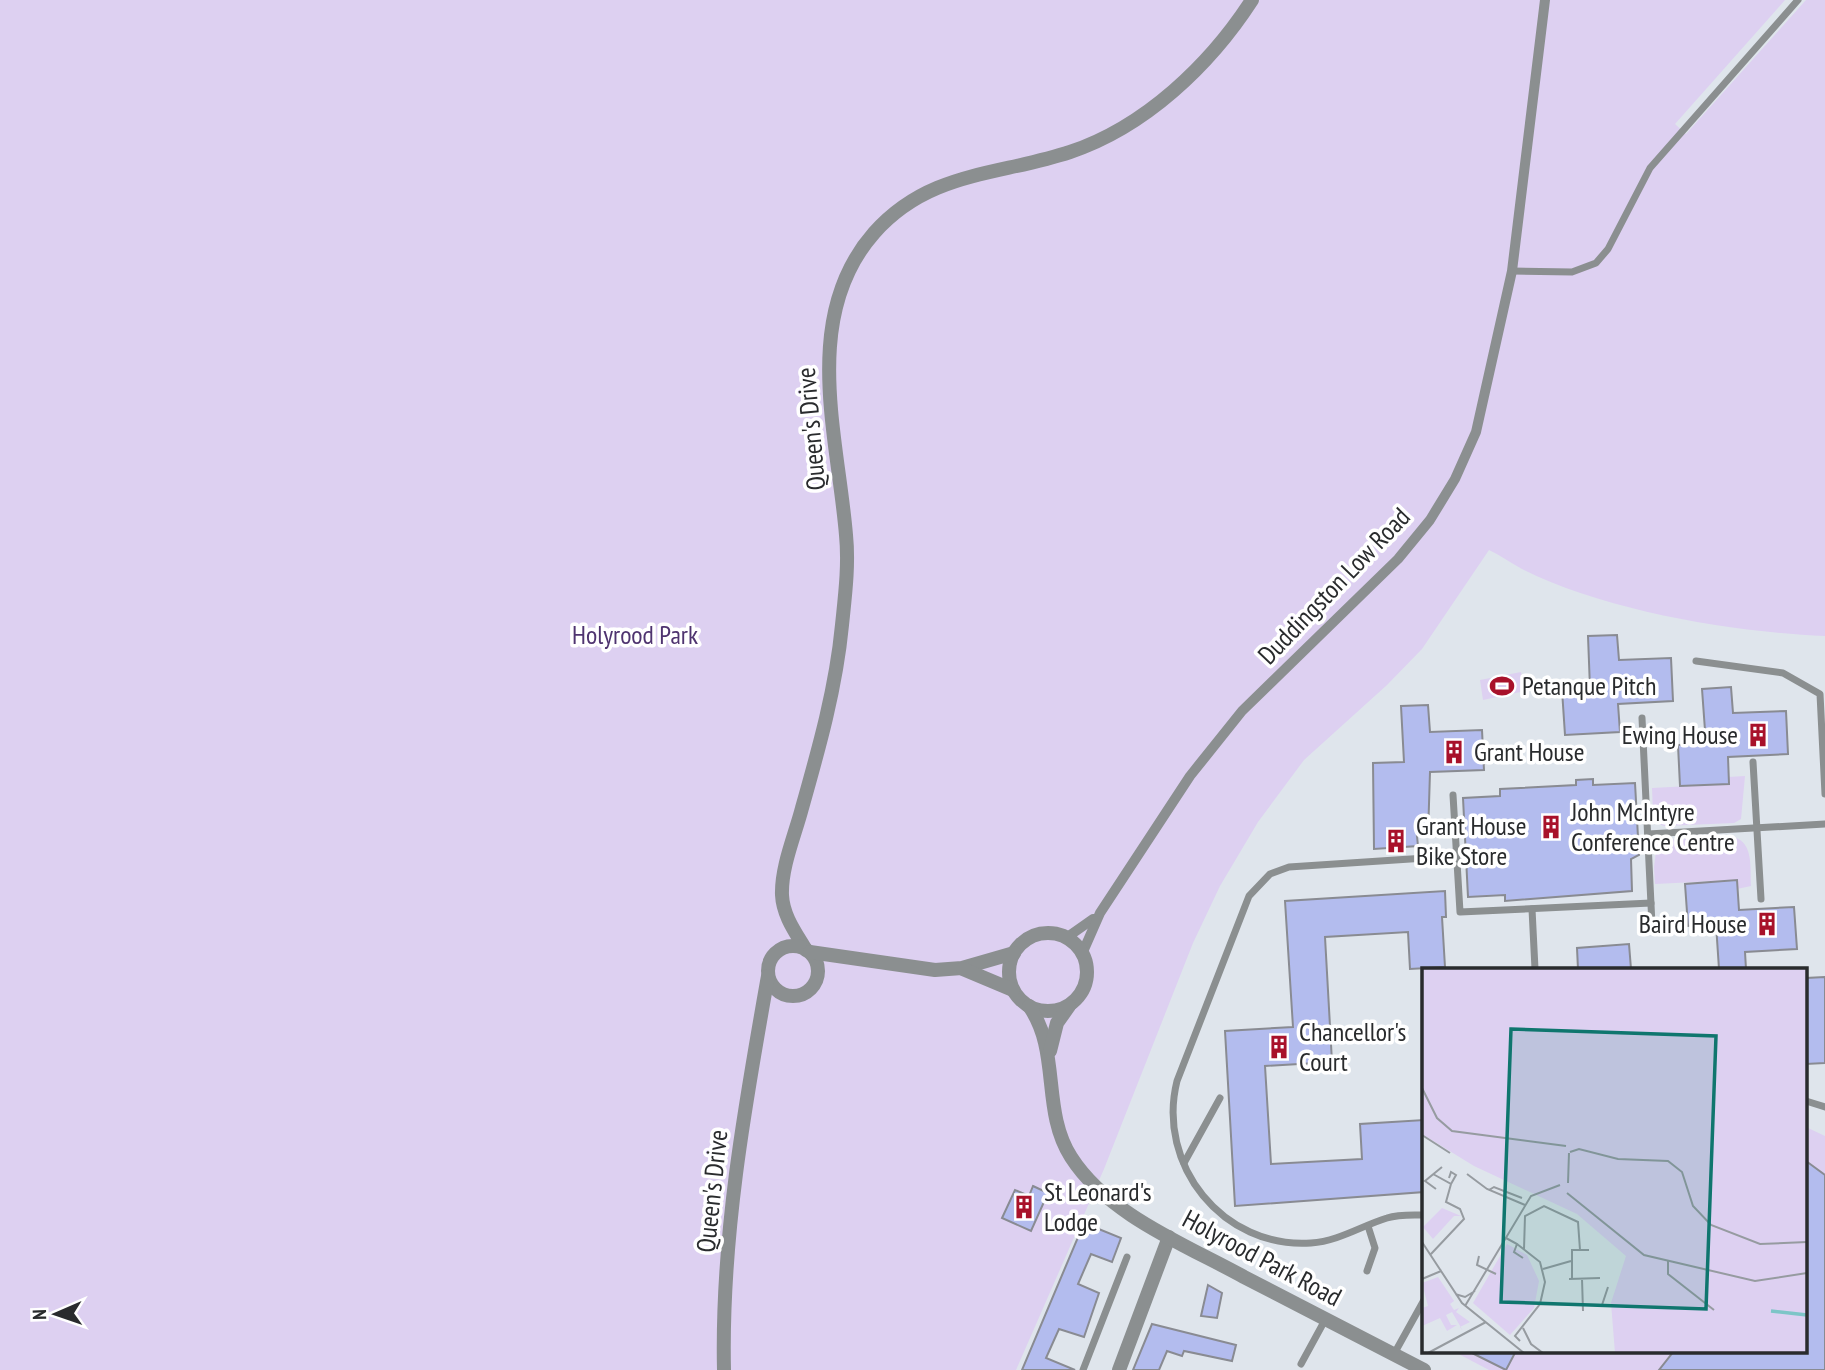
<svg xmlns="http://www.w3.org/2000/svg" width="1825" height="1370" font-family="'PT Sans Narrow',sans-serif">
<rect width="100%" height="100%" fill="#dfe5ec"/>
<g fill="#ddd0f1">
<path d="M0 0H1785L1675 124 1686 134 1806 0H1825V636C1731 632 1606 611 1522 569 1511 563 1500 555 1489 550L1422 649 1387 685 1304 760 1258 822 1220 886 1193 943 1104 1169 1016 1370H0Z"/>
<path d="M1521 672 1525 691 1483 700 1480 680Z"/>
<path d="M1745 776 1741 819 1734 823 1664 826 1657 823 1653 813 1652 788 1728 784V777Z"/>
<path d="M1733 837C1754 842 1750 868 1751 886L1737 889 1736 880 1655 884 1654 867 1657 844 1665 840Z"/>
<path d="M1806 1127 1825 1136V1370H1489L1453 1351H1806Z"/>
</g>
<g fill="#b3bcee" stroke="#898b92" stroke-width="2">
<path d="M1617 635 1619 660 1671 658 1673 701 1618 704 1620 732 1565 735 1562 690 1590 688 1588 636Z"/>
<path d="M1731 687 1733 713 1786 711 1788 754 1728 757 1729 784 1680 786 1678 745 1706 744 1702 689Z"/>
<path d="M1428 705 1430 732 1482 730 1484 770 1430 772 1428 836H1417L1418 846 1374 849 1373 763 1404 762 1401 706Z"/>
<path d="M1593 779V785L1635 783 1639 855 1631 859 1632 891 1505 901V895L1468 897 1463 798 1500 796V789L1576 785V780Z"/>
<path d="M1737 880 1739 910 1794 907 1797 949 1745 952 1746 969H1719L1716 924 1688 926 1685 884Z"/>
<path d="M1445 891 1446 917H1442L1445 967 1410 969 1408 932 1325 937 1332 1062 1265 1066 1271 1164 1362 1159 1360 1124 1424 1120V1192L1235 1206 1225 1031 1293 1027 1285 901Z"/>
<path d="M1629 944 1631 969H1578L1577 948Z"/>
<path d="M1825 977V1063L1806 1064V978Z"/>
<path d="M1806 1161 1825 1175V1370H1659L1674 1351H1806Z"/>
<path d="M1033 1186 1048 1193 1031 1231 1002 1218 1015 1190 1029 1196Z"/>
<path d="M1084 1223 1121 1238 1112 1262 1091 1254 1078 1284 1099 1293 1084 1337 1059 1329 1046 1358 1075 1370H1022Z"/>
<path d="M1208 1285 1222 1293 1217 1318 1201 1316Z"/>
<path d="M1152 1324 1236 1345 1232 1361 1184 1351 1182 1356 1167 1351 1159 1370H1133Z"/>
<path d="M1468 1351H1516L1506 1370Z"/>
</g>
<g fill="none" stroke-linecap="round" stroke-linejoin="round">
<g stroke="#8b8f90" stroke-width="7">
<path d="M1512 271 1572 272 1596 263 1608 249 1650 168 1798 0"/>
<path d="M1696 661 1783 673 1820 694 1825 794"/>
<path d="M1642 718 1652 925"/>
<path d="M1753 762 1761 899"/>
<path d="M1453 795 1460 912 1651 903"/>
<path d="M1648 834 1825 824"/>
<path d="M1532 909 1535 969"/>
<path d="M1806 1101 1825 1107"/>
<path d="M1184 1163 1220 1098"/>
<path d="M1424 1215C1412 1215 1399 1214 1387 1218 1361 1226 1339 1241 1311 1243 1223 1249 1156 1165 1177 1081L1249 896 1270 874 1289 867 1456 856"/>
<path d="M1367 1271 1375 1248 1368 1226"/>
<path d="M1394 1354 1424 1300"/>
<path d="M1301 1364 1325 1320"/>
<path d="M1083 1370 1127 1257"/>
</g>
<g stroke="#8b8f90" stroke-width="10">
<path d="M1066 938 1093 919"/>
<path d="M1082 954 1100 913 1190 776 1242 711 1398 559 1430 520 1455 479 1476 432 1512 271 1545 0"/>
</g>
<g stroke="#8b8f90" stroke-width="14">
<path d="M806 950C796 933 783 916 782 895 781 867 795 835 802 808 819 748 836 688 842 625 845 596 849 565 846 535 838 437 800 317 874 233 929 171 997 176 1070 152 1145 127 1210 65 1252 0"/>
<path d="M1119 1370 1169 1237"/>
</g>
<g stroke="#8b8f90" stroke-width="14">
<circle cx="1048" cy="972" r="39"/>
<circle cx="793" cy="971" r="25"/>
<path d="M810 952 935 970 962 968 1014 953"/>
<path d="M963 969 1013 990"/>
<path d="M1029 1006C1061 1051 1041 1110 1071 1157 1108 1215 1186 1245 1244 1277 1304 1308 1364 1339 1424 1370"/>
<path d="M1050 1051 1057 1023 1069 1006"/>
<path d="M724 1370C721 1238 745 1105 768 976"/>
</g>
</g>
<defs>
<g id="stadium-bare" transform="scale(1.89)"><path d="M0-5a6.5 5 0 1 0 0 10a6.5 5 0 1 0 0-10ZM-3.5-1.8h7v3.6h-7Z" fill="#a8112a" stroke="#fff" stroke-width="2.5" paint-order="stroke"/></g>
<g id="building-bare" transform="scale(1.89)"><path d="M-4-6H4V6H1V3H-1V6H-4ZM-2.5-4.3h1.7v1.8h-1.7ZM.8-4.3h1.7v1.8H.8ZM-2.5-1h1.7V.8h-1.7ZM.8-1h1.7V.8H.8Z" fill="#a8112a" stroke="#fff" stroke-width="2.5" paint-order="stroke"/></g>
</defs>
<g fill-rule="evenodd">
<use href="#stadium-bare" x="1502" y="686"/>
<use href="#building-bare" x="1758" y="735"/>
<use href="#building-bare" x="1454" y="752"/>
<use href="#building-bare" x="1551" y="827"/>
<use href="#building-bare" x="1396" y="841"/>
<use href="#building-bare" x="1767" y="924"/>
<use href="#building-bare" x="1279" y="1047"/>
<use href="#building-bare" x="1024" y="1207"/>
</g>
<g text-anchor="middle" stroke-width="7" stroke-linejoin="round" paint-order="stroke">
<g font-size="26" fill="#292b2d" stroke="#fff">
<text transform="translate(811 429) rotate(-95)" y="9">Queen's Drive</text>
<text transform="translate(1334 586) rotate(-46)" y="9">Duddingston Low Road</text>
<text transform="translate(712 1191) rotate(-84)" y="9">Queen's Drive</text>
<text transform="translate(1262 1258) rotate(28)" y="9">Holyrood Park Road</text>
</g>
<g font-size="26" fill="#4f3470" stroke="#fff">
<text x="635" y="644">Holyrood Park</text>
</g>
<g font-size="26" fill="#292b2d" stroke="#fff" text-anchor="start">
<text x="1522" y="695">Petanque Pitch</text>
<text x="1738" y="744" text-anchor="end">Ewing House</text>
<text x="1474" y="761">Grant House</text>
<text x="1571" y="821">John McIntyre<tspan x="1571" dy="30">Conference Centre</tspan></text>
<text x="1416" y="835">Grant House<tspan x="1416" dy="30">Bike Store</tspan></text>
<text x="1747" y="933" text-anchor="end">Baird House</text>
<text x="1299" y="1041">Chancellor's<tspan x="1299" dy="30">Court</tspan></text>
<text x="1044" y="1201">St Leonard's<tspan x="1044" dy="30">Lodge</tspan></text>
</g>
</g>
<g transform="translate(1422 968)">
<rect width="385" height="385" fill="#dfe5ec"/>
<path d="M0 0H385V385H193L189 335 204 288 155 246 52 198 0 166ZM20 240 39 248H32L11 271 1 259ZM85 276 105 287 117 313 112 340 88 367 51 335ZM16 309 32 333 28 336 32 342 37 340 34 344 48 354 38 359 41 363 30 344 24 347 29 357H35L25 363 18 350 0 358V340L6 338 0 315Z" fill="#ddd0f1"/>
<path fill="none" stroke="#7dc5c7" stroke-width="3.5" d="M349 343 385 347"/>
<path fill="none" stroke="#969ba0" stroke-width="2" d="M0 120 15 150 30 163 144 178M0 167 28 185M148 184 157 181 196 191 246 193 260 204 271 238 289 257 338 276 385 274M45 206 65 221 103 237M27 210 29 204 34 207 29 216M146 215 147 185M14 221 3 213 20 199M67 222 72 219 100 230M145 225 222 287 333 313 385 305M84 270 95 276 92 284 101 290M0 274 19 303M95 276 118 294 123 314 118 336 93 368 98 373M102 281 103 248 122 238 156 254 158 282M9 286 42 251 38 241 24 234 29 216 11 206M57 288 55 297 74 306M246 293V306L292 342M121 301 149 293M0 311 19 303 40 335 102 385M147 311 178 310M150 311V282H167M160 311 161 343M33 326 43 329 53 323M118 336 180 337 186 319M43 338 109 228 138 217M101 360 109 376 121 385M6 385 64 354"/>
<path fill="#0f766e" fill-opacity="0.15" stroke="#0f766e" stroke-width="3.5" d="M89 61 294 68 284 341 79 334Z"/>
<rect width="385" height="385" fill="none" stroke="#292b2d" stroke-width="3.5"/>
</g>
<g transform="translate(56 1314) rotate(268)" stroke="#ffffff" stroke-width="5" paint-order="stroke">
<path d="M0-5L12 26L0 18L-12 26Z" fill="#292b2d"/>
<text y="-10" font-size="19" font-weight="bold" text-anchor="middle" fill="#292b2d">N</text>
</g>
</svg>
